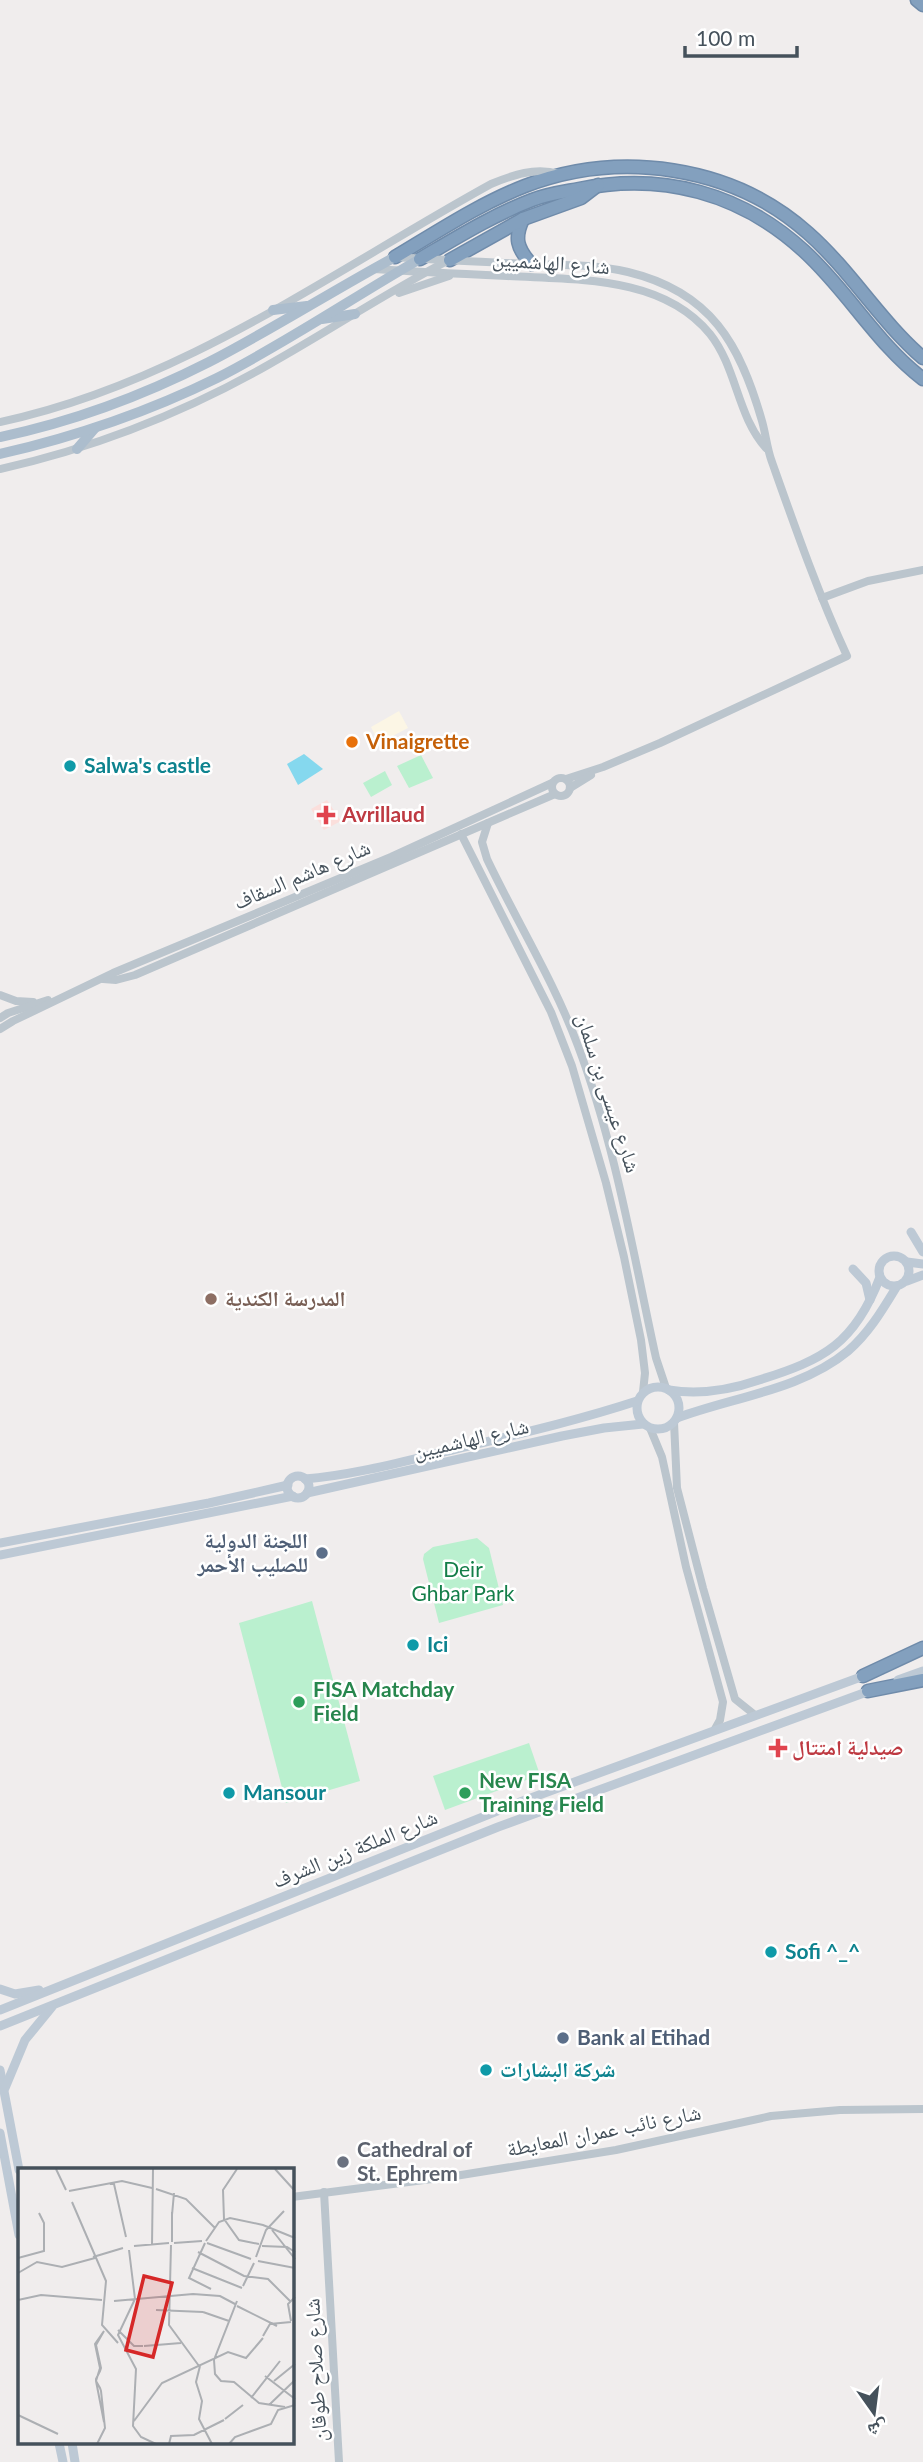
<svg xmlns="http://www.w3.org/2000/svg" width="923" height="2462" font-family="Lato,'Noto Naskh Arabic',sans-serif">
<rect width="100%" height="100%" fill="#f0eded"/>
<path fill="#fcf6e5" d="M399 711 408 728 379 743 371 727Z"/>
<path fill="#fbdfdc" d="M327 800 341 821 324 830 311 809Z"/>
<g fill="#baf0cf">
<path d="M421 755 433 778 409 788 397 766Z"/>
<path d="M385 771 392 785 371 797 363 783Z"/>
<path d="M477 1538 489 1548 503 1605 439 1623 423 1559 424 1554 433 1547Z"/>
<path d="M312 1601 360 1781 286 1803 239 1623Z"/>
<path d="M529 1743 540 1775 445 1810 433 1776Z"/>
</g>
<path fill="#85d8ee" d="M304 754 323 769 298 785 287 764Z"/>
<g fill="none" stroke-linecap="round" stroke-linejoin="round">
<g stroke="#6f8baa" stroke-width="15">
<g id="motorway">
<path d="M917 0 923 5"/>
<path d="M523 219C514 238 517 248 531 264"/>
<path d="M395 257C437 232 479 204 525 186 619 150 732 165 808 233 851 271 880 321 923 358"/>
<path d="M420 259C456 238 493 215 532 200 547 194 563 192 579 189 662 172 741 193 804 251 848 291 876 343 923 379"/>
<path d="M450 260 523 219 581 198 598 185"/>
<path d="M863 1676 923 1648"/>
<path d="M868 1691 923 1680"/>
</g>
</g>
<g stroke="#bbc5cd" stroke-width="8">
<path d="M395 257C439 260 483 262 528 264 562 265 595 264 628 272 711 292 740 344 762 421 766 435 767 449 772 462 795 527 818 593 847 656L660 743 603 767 566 779"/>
<path d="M374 269C418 272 462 274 507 276 575 280 662 275 710 334 737 368 737 416 766 448"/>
<path d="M399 293 449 276"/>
<path d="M0 422C180 384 333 271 491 184 513 175 535 167 559 174"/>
<path d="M0 469C94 448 185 412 268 365 329 331 387 292 449 260"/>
<path d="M822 598 868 581 923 570"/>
<circle cx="561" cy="787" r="9"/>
<path d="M570 788 591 775"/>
<path d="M488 823 482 842 487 859C516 920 555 983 578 1046 616 1147 633 1253 656 1358L666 1388"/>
<path d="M461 834 551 1012 572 1066 606 1183 624 1257 641 1340 645 1373 643 1392"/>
<path d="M103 979 116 980 135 975 555 794"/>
<path d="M0 995 16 1001 33 1002"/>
<path d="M0 1018 8 1013 48 1000"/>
<path d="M0 1029 13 1021 113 973 391 857 552 783"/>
<path d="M674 1422 677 1488 703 1588 735 1699 755 1715"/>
<path d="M650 1428 662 1457 686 1567 723 1702 720 1720 715 1729"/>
<path d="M324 2192 339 2462"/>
<path d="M292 2197 455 2176 616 2150 771 2116 840 2110 923 2109"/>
</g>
<g stroke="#bdc9d5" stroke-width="9">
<path d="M911 1232 923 1252"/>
<circle cx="894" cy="1271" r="15"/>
<path d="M907 1262 923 1264"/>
<path d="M853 1269 866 1283 870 1300"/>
<path d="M907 1281 923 1275"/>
<circle cx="658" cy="1408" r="21"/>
<path d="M669 1390C700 1395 730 1390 759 1380 824 1360 855 1343 880 1277"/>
<path d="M677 1418C733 1397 801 1390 848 1351 869 1333 883 1309 897 1286"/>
<circle cx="298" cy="1487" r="11"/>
<path d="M305 1479C355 1475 404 1461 452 1450 514 1435 576 1421 637 1401"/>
<path d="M307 1493 562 1436 604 1428 643 1424"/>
<path d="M0 1543 209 1503 288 1485"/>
<path d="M0 1555 293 1496"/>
<path d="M898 1680 923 1671"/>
<path d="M0 1989 15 1994 39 1990"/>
<path d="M0 2010 520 1802 869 1674"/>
<path d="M0 2026 498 1827 872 1690"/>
<path d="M0 2070 19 2170"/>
<path d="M5 2088 25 2040 52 2007"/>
<path d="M0 2133 19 2235"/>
<path d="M59 2443 63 2462"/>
<path d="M72 2443 75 2462"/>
</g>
<g stroke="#acbdcd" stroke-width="10">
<path d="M273 310 307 306"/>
<path d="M322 319 355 314"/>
<path d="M0 437C72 422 144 395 209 362 273 329 332 291 395 257"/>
<path d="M77 449 95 428"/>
<path d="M0 454C74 437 148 412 217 378 286 343 352 298 420 259"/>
</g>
<use href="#motorway" stroke="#83a0be" stroke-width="12"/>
</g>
<circle fill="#e8710a" stroke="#fff" stroke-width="2.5" cx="352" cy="742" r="7"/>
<g fill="#0f9aa8" stroke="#fff" stroke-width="2.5">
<circle cx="70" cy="766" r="7"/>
<circle cx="413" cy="1645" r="7"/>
<circle cx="229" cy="1793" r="7"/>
<circle cx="771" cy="1952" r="7"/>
<circle cx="486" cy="2070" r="7"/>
</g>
<g fill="#e0444e" stroke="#fff" stroke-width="2.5">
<path d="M322.5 804.5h7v7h7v7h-7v7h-7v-7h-7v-7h7z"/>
<path d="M774.5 1737.5h7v7h7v7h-7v7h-7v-7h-7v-7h7z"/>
</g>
<circle fill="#8d6e63" stroke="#fff" stroke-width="2.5" cx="211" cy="1299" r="7"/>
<g fill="#5c6f8a" stroke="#fff" stroke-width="2.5">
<circle cx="322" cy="1553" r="7"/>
<circle cx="563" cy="2038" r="7"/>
</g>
<g fill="#2e9e5b" stroke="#fff" stroke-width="2.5">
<circle cx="299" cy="1702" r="7"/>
<circle cx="465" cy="1793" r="7"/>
</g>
<circle fill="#6b7280" stroke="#fff" stroke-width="2.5" cx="343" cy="2162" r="7"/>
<g text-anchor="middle" stroke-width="5" stroke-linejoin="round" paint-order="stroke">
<g font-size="21" fill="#45515b" stroke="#fff">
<text transform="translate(551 263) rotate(4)" y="7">شارع الهاشميين</text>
<text transform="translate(302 875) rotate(-23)" y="7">شارع هاشم السقاف</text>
<text transform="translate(608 1093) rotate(72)" y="7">شارع عيسى بن سلمان</text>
<text transform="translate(471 1439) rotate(-13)" y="7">شارع الهاشميين</text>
<text transform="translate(355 1849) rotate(-22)" y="7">شارع الملكة زين الشرف</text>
<text transform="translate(604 2131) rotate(-11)" y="7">شارع نائب عمران المعايطة</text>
<text transform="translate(316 2370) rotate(-93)" y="7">شارع صلاح طوقان</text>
</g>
<g font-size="21" font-weight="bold" fill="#c56008" stroke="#fff" text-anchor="start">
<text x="366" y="749">Vinaigrette</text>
</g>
<g font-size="21" font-weight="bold" fill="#0d838f" stroke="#fff" text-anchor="start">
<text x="84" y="773">Salwa's castle</text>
<text x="427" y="1652">Ici</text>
<text x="243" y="1800">Mansour</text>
<text x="785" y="1959">Sofi ^_^</text>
<text x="500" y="2077">شركة البشارات</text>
</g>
<g font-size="21" font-weight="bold" fill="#be3a42" stroke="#fff" text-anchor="start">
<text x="342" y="822">Avrillaud</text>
<text x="792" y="1755">صيدلية امتتال</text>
</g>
<g font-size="21" font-weight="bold" fill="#785e54" stroke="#fff" text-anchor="start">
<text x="225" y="1306">المدرسة الكندية</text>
</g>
<g font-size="21" font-weight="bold" fill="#4e5e75" stroke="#fff" text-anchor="end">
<text x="308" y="1548">اللجنة الدولية<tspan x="308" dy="24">للصليب الأحمر</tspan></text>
<text x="577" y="2045" text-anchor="start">Bank al Etihad</text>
</g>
<g font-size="21" fill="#147e49" stroke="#fff">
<text x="463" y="1577">Deir<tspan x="463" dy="24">Ghbar Park</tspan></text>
</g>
<g font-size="21" font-weight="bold" fill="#27864d" stroke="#fff" text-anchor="start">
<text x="313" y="1697">FISA Matchday<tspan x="313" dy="24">Field</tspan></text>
<text x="479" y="1788">New FISA<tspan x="479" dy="24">Training Field</tspan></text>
</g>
<g font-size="21" font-weight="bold" fill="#5b616d" stroke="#fff" text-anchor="start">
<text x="357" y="2157">Cathedral of<tspan x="357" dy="24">St. Ephrem</tspan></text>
</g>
</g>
<g transform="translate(18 2168)">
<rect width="276" height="276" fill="#f0eded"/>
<path fill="none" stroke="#acafb3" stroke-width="2" d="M38 1 48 22M219 1 205 22 206 51 221 72 241 76M257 1 277 23M92 16H96L108 69M138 21 168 31 197 60M51 23 104 13 134 20M54 34 88 113 84 157 100 175M154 44V74M154 47 156 25M254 62 277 91M188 73 201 54 212 50 245 57 277 70M156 75 184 73M187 75 171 110 193 121M189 75 233 91M134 77 135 1M153 77 151 157 181 198M116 78 151 75M244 78 269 79 277 84M111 82 117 131 100 167 118 201 115 258 123 269 138 276M180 84 226 108 250 111 272 133M75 89 105 80M238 89 248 62 266 43M0 90 26 83V55L21 45M240 93 277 100M174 100 224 120M0 105 19 94 44 99 77 90M225 118 236 95M0 132 23 127 84 132M96 133 175 126 202 128 217 136M219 133 196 192 197 206 203 213 216 214 241 235 267 239M219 138 259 158M138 142 185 144M185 144 211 153M273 153 270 136 277 129M100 162 116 178H125M245 168 252 156 273 154M126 178 163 175M182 198 178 214 184 233 181 251 194 276M247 208 277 231M256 213 277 196M233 230 262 193M251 237 277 212M0 247 40 266M207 251 225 237M116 253 144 215 210 184 228 190 245 170M79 276 87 260 83 223 82 220 78 213V211L82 203 83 200 78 177 86 163 77 176 82 200 78 213 86 254M151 276 153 268 176 267 206 252M211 276 217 269 253 256 260 242 277 237"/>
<path fill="#d62828" fill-opacity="0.15" stroke="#d62828" stroke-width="3.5" d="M126 108 154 115 135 189 108 182Z"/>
<rect width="276" height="276" fill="none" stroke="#45515b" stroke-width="3.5"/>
</g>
<g transform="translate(874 2413) rotate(166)" stroke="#ffffff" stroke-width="5" paint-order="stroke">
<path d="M0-5L12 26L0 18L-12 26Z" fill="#45515b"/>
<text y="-10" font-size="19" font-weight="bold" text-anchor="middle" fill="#45515b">ش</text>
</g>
<path d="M685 46v10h112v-10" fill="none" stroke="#45515b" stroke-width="3.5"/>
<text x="696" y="46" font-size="21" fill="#45515b" stroke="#ffffff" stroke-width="5" paint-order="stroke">100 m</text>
</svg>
